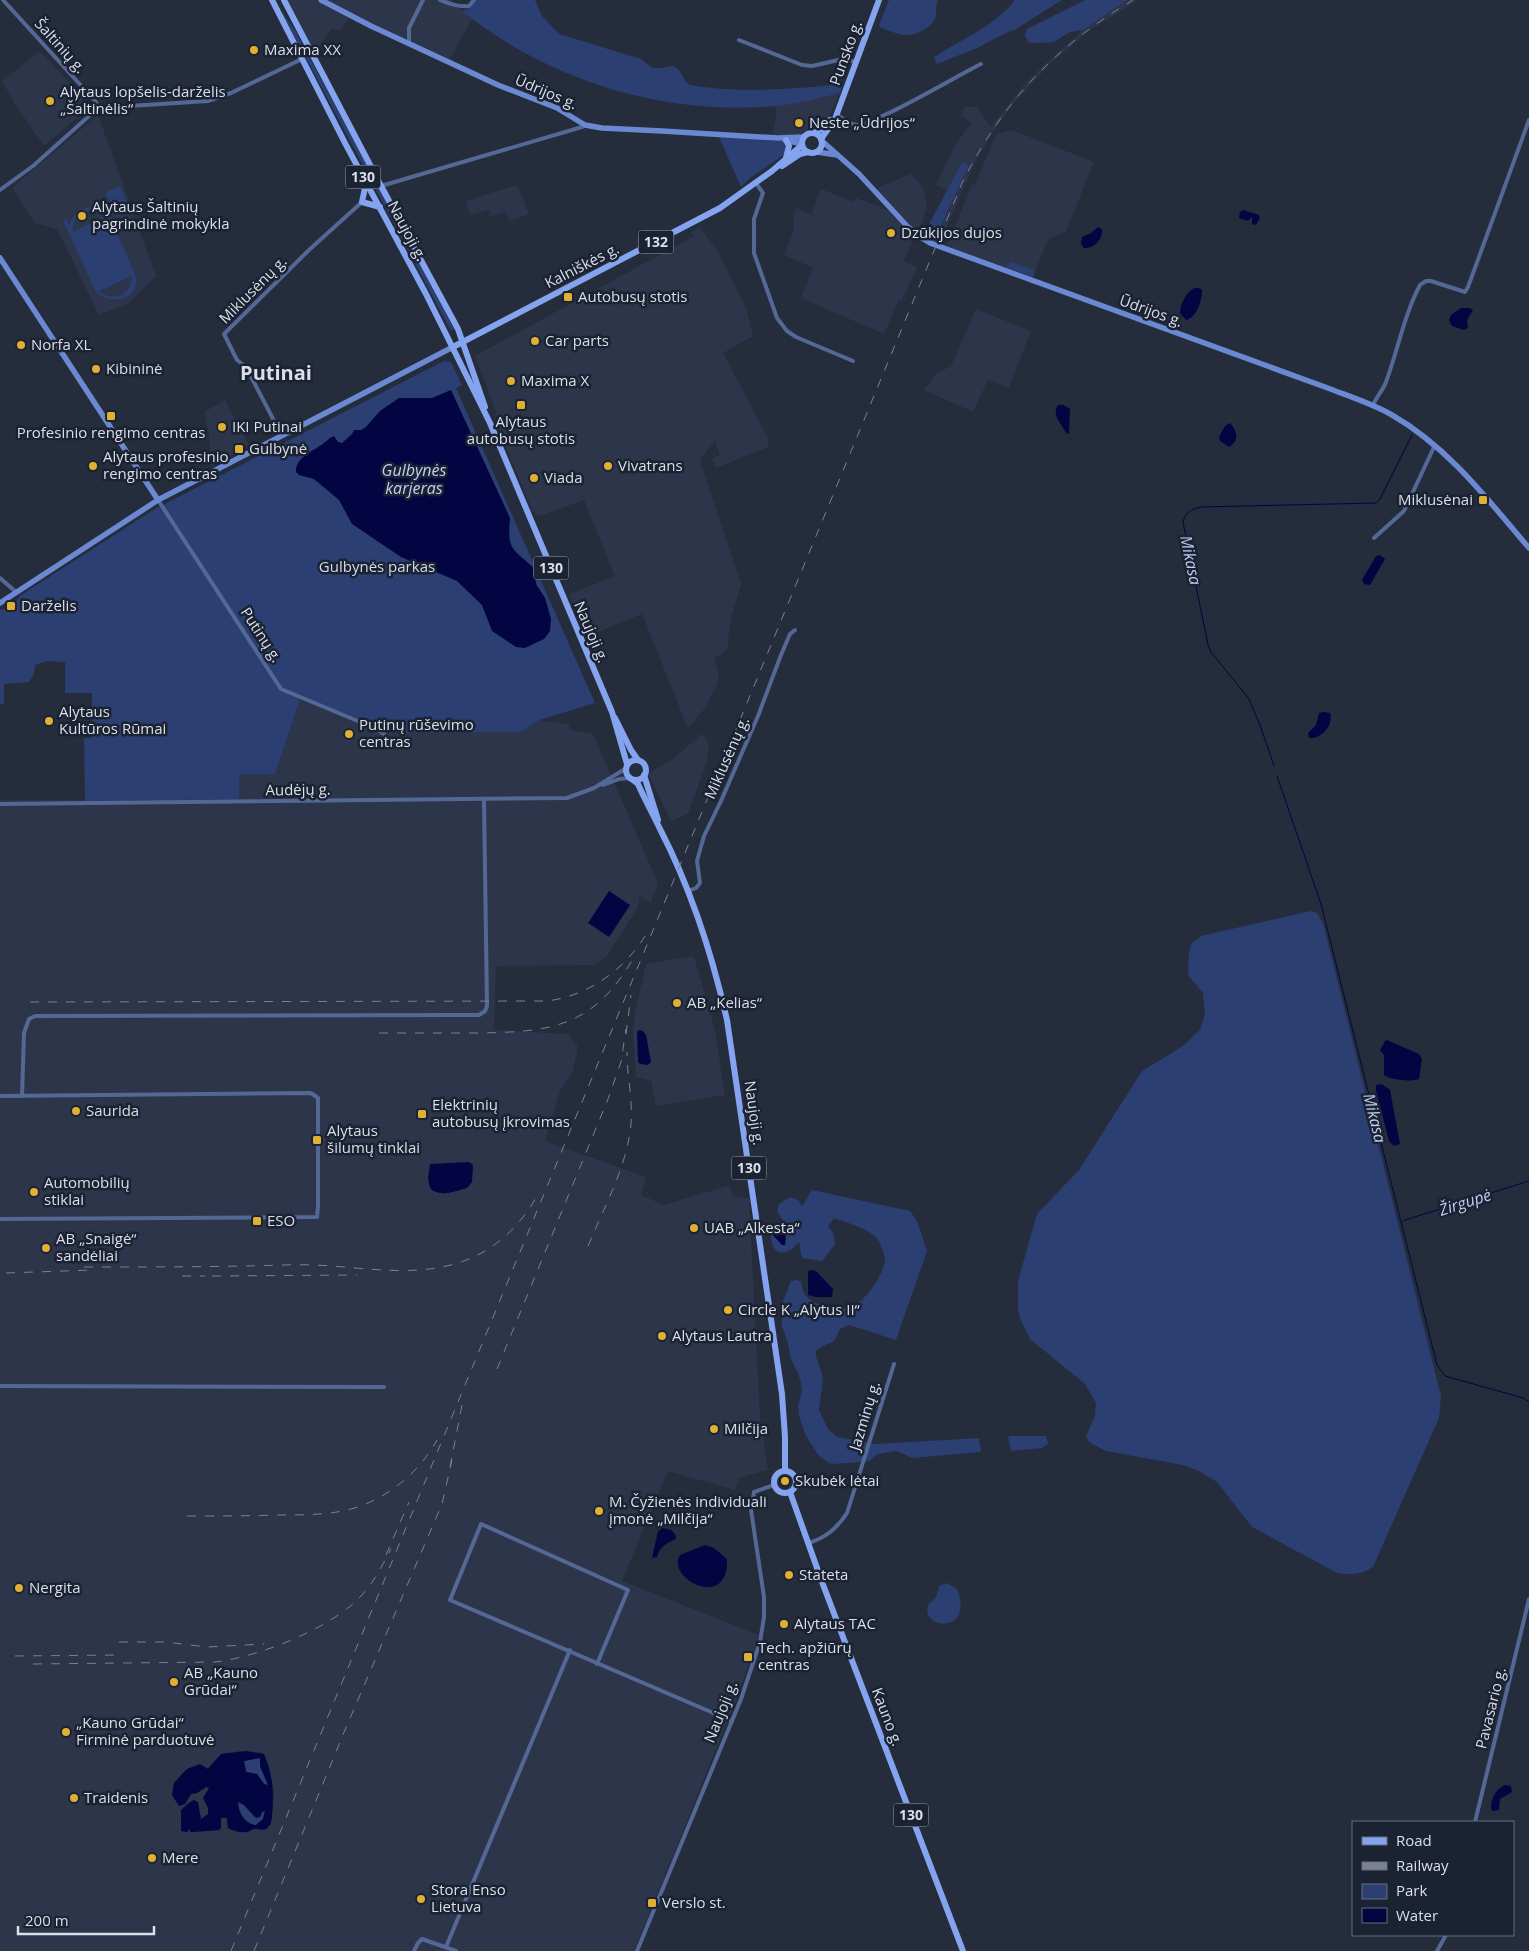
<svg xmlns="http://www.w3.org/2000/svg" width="1529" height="1951" font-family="'Open Sans',sans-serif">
<rect width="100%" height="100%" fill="#252c3c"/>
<g fill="#2d354b" fill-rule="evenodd">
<path d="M288 0H315L349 18 341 30 331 29 315 53Z"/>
<path d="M326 0H450L472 19 450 59 352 14Z"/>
<path d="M1127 0H1138L1089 31 1051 63 1013 104 993 132 974 164 939 244 935 243 949 207 962 162 948 191 936 185 954 147 971 123 960 115 965 107H977L991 127 1027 81 1083 30Z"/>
<path d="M40 51 85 99 86 110 44 146 15 104 2 81Z"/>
<path d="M840 93 832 112 821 126 816 129 807 130 798 136 772 135 776 118V106L810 100Z"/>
<path d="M98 115 156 276 128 304 99 315 57 229 35 223 12 188Z"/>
<path d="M1012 130 1094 162 1066 232 1052 237 1047 241 1035 271 1012 262 1005 267 947 246 972 184 975 185 996 134Z"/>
<path d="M911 174 924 189 927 208 918 233 876 190 881 186Z"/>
<path d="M517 185 522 195 529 214 510 221 505 212 491 216 489 210 470 215 465 201Z"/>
<path d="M821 189 854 202 856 198 888 210 915 237 903 261 917 267 902 300 899 299 884 334 801 298 813 268 784 255 794 229V214L797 208 811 215Z"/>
<path d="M700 227 717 250 746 308 753 336 723 353 769 440 768 447 716 468 712 458 720 455 715 440 700 460 741 584 731 618 727 650 714 658 719 673 717 685 705 708 688 729 642 614 591 635 584 634 569 594 615 576 584 500 543 515H538L533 512 502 438 498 417 475 356 694 236 691 232Z"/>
<path d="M976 309 1031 331 1009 388 988 380 973 412 924 390 936 374 951 366Z"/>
<path d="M225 400 249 445 211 467 209 435 204 412Z"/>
<path d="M301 696 521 732 539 720 568 724 571 730 593 734 658 883 651 903 642 898 640 893 638 907 607 956 594 965 496 966 494 1030 568 1034 578 1047 573 1071 560 1091 545 1141 646 1177 641 1195 664 1205 730 1185 733 1197 749 1198 760 1416 768 1470 739 1478 735 1490 668 1471 622 1581 759 1635 736 1700 634 1951H0V800L239 799V774H275ZM239 1751 261 1752 264 1754 267 1761 273 1785 274 1795 272 1818 268 1826 263 1830 252 1829 250 1831 227 1826V1819L224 1817 221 1818V1825L219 1830 193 1832 197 1822 188 1831H181V1809L190 1802 200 1819 202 1820 208 1814V1808L204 1801 209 1788 206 1787 197 1793 191 1794 185 1804 179 1806 172 1795 173 1786 178 1777 187 1769 195 1766 205 1767 207 1769 221 1754Z"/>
<path d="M702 734 708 741 709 746 707 761 688 814 671 821 648 774 673 759Z"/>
<path d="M694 956 715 1031 725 1095 656 1106 651 1081 636 1077 633 1032 635 1013 646 964Z"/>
</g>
<g fill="#2b3f72" fill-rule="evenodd">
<path d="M476 0H535L542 16 559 34 641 59C654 72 657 68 673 66 683 70 682 80 690 85 741 94 792 89 843 84L840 93C819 98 798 104 777 106 665 116 550 82 462 11L469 9Z"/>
<path d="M889 0H938C935 7 937 13 935 19 930 29 914 36 904 35 896 34 888 30 881 28L879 25Z"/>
<path d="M1015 0H1062L1013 31 1012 30 977 48 937 64 934 57C943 52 952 45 961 41 981 30 1001 18 1015 0Z"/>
<path d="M1085 0H1127L1083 30 1070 32 1054 42 1034 43 1028 42 1025 35 1027 29Z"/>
<path d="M280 9 296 32 454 329 451 331Z"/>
<path d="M719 137 783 141 786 146 785 154 750 178 741 187Z"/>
<path d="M962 162 969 165 949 207 935 243 925 237V232Z"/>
<path d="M120 186 130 210 116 216 105 192Z"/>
<path d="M89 207C95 207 101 209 106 214 111 219 135 271 136 278 138 301 110 305 96 292L63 220 66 219 69 225C73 215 78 210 89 207ZM91 210 101 213 105 216 73 232C72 220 79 212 91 210ZM132 276C132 295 113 303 99 291Z"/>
<path d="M1012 262 1035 271 1033 277 1005 267Z"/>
<path d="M444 361 451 362 462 385 456 388 595 703 539 720 521 732 393 733 301 696 275 774H239V799L85 801 84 738H92V693H65V662L48 661 35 665 34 674 29 682 4 684V704H0V610C9 608 16 602 21 595L155 509Z"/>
<path d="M1311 911 1317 913 1323 923 1441 1396 1439 1418 1373 1567C1361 1575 1351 1575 1337 1573L1252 1527 1217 1482 1199 1471 1183 1465 1106 1451 1089 1442 1086 1436 1095 1416 1096 1403 1085 1384 1030 1339 1020 1319 1018 1307V1281L1037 1214 1079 1170 1142 1071 1183 1046 1200 1030 1205 1014 1203 993 1188 975 1189 953 1191 944 1201 936Z"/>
<path d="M812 1190 910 1211 917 1221 927 1251 896 1340 849 1325 840 1329 834 1341 821 1347 816 1351V1356L823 1377 819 1410 828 1429 837 1437 876 1444 979 1438 981 1452 912 1458 897 1451 878 1454 869 1461 835 1464 829 1463 819 1456 806 1436 799 1416 798 1406 802 1391 801 1383 798 1373 791 1359 788 1343 782 1326V1304L791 1281 797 1280 801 1282C802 1287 803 1293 807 1297 817 1308 844 1311 857 1303 868 1298 886 1270 885 1258 884 1253 881 1245 878 1240 869 1228 847 1223 834 1218L828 1226 833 1233 835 1244 822 1261 802 1258 799 1242C786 1259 770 1255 771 1233L785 1245C789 1230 785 1223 777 1211L779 1204 790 1197 798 1200 802 1206Z"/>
<path d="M1008 1436H1046L1048 1444 1042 1448 1011 1451Z"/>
<path d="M947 1583 957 1589C975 1634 921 1630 928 1606 929 1602 933 1601 935 1598 938 1594 938 1590 939 1586Z"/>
<path d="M260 1758V1766L268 1785 264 1784 257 1774 246 1772 244 1761Z"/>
<path d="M238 1802 244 1805 254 1817 261 1816 262 1812 265 1811 263 1819 256 1825C245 1824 239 1813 238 1802Z"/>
</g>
<g fill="#020541" fill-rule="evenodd">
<path d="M1243 210 1259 215 1260 218 1256 225 1252 224V217L1248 221 1239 218 1240 212Z"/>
<path d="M1098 227 1102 229C1103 239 1094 249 1084 248L1081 244 1082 237 1091 233Z"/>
<path d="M1194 288H1199L1202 290C1202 300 1197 317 1186 320L1180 313C1180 304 1186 293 1194 288Z"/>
<path d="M1461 308H1469L1473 310 1467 320 1468 328 1464 330 1452 326 1449 320 1451 315Z"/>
<path d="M451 390 510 518C507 550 512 548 534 568L536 584 545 598 551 619 550 631 544 639 525 648 516 647 492 631 482 605 457 581 401 557 352 524 339 500 314 479 299 475 296 472C295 457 314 451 324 443 328 440 329 438 334 436L338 442 342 443 352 434 354 430H361L366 427 380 411 399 398H432Z"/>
<path d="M1058 405H1063L1070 409 1069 434 1066 433C1062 424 1051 415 1058 405Z"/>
<path d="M1230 423C1237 431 1240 440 1229 447L1220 441 1219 437 1225 426Z"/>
<path d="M1380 555 1385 559 1370 585 1364 584 1362 580 1376 556Z"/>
<path d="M1324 712 1330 713C1334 725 1321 740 1309 738L1308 733 1316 725 1319 713Z"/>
<path d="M609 891 630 905 609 937 588 923Z"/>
<path d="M639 1030 643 1031 646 1035 651 1062 648 1065 640 1064 638 1062 637 1032Z"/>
<path d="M1387 1040 1419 1054 1422 1059 1419 1079C1412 1082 1391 1080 1384 1075V1055L1380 1050 1385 1041Z"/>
<path d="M1382 1084 1390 1090 1400 1144 1394 1146 1389 1141 1376 1091V1085Z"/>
<path d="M469 1162 473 1165 472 1182 467 1188C456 1191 439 1198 430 1188L428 1178 430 1164Z"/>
<path d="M786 1224 785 1245H782L771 1233Z"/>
<path d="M810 1270 816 1271 833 1289 832 1297H816L808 1295V1272Z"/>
<path d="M663 1528 671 1530 675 1534 676 1539C667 1543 660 1546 657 1557L652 1558 658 1531Z"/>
<path d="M705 1545 714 1548 727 1559C729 1612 665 1578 680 1555Z"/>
<path d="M246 1751 264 1754C273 1775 274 1793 272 1815 272 1820 271 1826 266 1829 262 1831 258 1828 254 1829 251 1829 250 1832 247 1832 241 1833 233 1831 228 1828L227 1818H221V1828L219 1830 193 1832H190V1829L187 1832 181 1831V1810L190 1802 194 1800 198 1802 201 1819 208 1814V1808L203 1798 209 1788 206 1787 197 1793 191 1794 185 1804 179 1806 172 1795 174 1783 187 1769 200 1764 208 1769 221 1754ZM260 1758V1766L268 1785 264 1784 257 1774 246 1772 244 1761ZM238 1802 244 1805 256 1818 260 1817 262 1812 265 1811 263 1819 256 1825C245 1824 238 1813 238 1802Z"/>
<path d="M1505 1785 1511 1786 1512 1792 1500 1799 1499 1810 1493 1811 1491 1809C1491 1798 1495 1790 1505 1785Z"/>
</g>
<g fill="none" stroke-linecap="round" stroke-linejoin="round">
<g stroke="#020541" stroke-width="1">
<path d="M1274 766 1260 725 1249 699 1211 652 1208 645 1183 522C1186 511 1191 510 1201 507L1376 503 1380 499 1412 435"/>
<path d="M1277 776 1321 904 1437 1365 1445 1376 1523 1398 1529 1402"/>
<path d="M1402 1222 1405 1220 1529 1181"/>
</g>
<g stroke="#546896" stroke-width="4">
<path d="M3 0 96 102 98 108"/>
<path d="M440 0C449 4 459 7 469 6L474 0"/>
<path d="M739 40 802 65 812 66 843 59 856 62"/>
<path d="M409 43V28L423 0"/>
<path d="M836 114C842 118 849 124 856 125 871 127 960 74 981 64"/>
<path d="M756 183 763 193 754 219V253L777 318 787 331 796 337 853 361"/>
<path d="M381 186 582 127 585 125"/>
<path d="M0 190 33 166 98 108 208 101 231 93 302 59"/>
<path d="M1373 406C1376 396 1383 391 1386 382 1398 350 1404 315 1420 285L1426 281H1431L1465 292 1468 287 1529 120"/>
<path d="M282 436 246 367 237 360 224 334 309 250 362 202"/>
<path d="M158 500 281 689 377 729 384 734"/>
<path d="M1374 538 1404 511 1435 445"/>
<path d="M0 578 16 592"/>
<path d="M603 785 619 779 630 778"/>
<path d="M0 804 567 798 594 788 625 769"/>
<path d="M688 891 696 888 700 883 697 861 704 836 721 801 758 716 781 655 790 634 795 630"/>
<path d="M0 1096 311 1093 318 1098V1206L317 1217 0 1219"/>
<path d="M22 1096 24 1033 29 1019 35 1016 455 1015H479L485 1011 487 1006 484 800"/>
<path d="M0 1386 384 1387"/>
<path d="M808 1543C826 1538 837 1528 847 1513L894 1364"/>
<path d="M597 1664 628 1590 481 1524 450 1600 732 1721"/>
<path d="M1475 1822 1529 1599"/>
<path d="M446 1947 570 1650"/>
<path d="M414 1951 418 1943 422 1939 456 1951"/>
<path d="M637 1951 741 1699 760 1642 764 1617V1597L751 1510 754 1492 774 1485"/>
<path d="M1437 1951 1446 1935"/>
</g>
<g stroke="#6a89d2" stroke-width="5.5">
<path d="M321 0 371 26 498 85 557 108 585 125 602 128 662 131 778 138 804 137"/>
<path d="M785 140 802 144"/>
<path d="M822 141 859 174 907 226 920 237 930 243 1325 387C1348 396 1371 403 1392 415 1448 447 1488 500 1529 548"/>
<path d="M817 152 837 155"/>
<path d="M0 258 158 500"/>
<path d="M0 603 158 500 453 347"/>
</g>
<g stroke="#84a4ef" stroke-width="6">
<path d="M272 0 346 145 426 294 490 423 612 712 627 764"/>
<path d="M284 0 381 186 458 329 485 407"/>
<circle cx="812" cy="143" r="10"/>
<path d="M813 133 822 129 830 120"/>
<path d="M821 139 835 119 879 0"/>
<path d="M786 158 789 146 786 140"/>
<path d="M782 166 800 154 808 152"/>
<path d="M366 183 362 202 380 207"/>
<path d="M453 347 720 208 772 171 802 145"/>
<path d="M615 718 631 750 638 760"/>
<circle cx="636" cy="770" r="10"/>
<path d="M644 775 658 820"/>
<path d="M633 780 638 784C645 800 653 814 660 829 691 889 712 954 727 1020L782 1394 785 1437V1470"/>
<circle cx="785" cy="1482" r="11"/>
<path d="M790 1492 822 1582 963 1951"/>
</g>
<g stroke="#7b818f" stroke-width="1" stroke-dasharray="9 9" stroke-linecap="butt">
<path d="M30 1002 547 1001C588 996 625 970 647 933"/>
<path d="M379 1033C411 1033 443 1033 475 1033 549 1032 592 1029 633 959"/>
<path d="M626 1034 631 995"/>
<path d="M588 1246C604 1207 627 1167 631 1124 633 1100 627 1076 627 1052"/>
<path d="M84 1267C137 1267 190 1267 243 1266 266 1266 291 1264 314 1265 363 1267 413 1278 461 1262 494 1251 519 1227 536 1198"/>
<path d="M6 1273 92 1270"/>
<path d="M182 1276H205"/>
<path d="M212 1276 357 1275"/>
<path d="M497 1369 608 1099 621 1062 626 1029"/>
<path d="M450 1467 462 1405"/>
<path d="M187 1516C218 1516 248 1516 278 1515 300 1515 322 1515 343 1511 382 1503 418 1475 437 1440"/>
<path d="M386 1555 409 1502"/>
<path d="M119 1642H165L207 1647 264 1644"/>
<path d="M15 1656 118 1655"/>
<path d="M33 1664 215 1662C258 1657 330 1629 360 1597 373 1584 382 1566 391 1549"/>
<path d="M231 1951 962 183C1003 101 1055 47 1133 0"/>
<path d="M254 1951 345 1730 442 1504 452 1460"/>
</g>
</g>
<g fill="#e0b034" stroke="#1b2232" stroke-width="2">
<circle cx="254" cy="50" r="5"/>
<circle cx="50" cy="101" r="5"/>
<circle cx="799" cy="123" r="5"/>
<circle cx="82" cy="216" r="5"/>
<circle cx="891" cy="233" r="5"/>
<rect x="563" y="292" width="10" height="10" rx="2.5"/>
<circle cx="535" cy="341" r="5"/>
<circle cx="21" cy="345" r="5"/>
<circle cx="96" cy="369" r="5"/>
<circle cx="511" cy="381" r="5"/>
<rect x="516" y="400" width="10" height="10" rx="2.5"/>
<rect x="106" y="411" width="10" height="10" rx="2.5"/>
<circle cx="222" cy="427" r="5"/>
<rect x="234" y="444" width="10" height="10" rx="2.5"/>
<circle cx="93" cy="466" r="5"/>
<circle cx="608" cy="466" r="5"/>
<circle cx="534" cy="478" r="5"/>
<rect x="1478" y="495" width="10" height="10" rx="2.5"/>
<rect x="6" y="601" width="10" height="10" rx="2.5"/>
<circle cx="49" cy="721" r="5"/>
<circle cx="349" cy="734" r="5"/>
<circle cx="677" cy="1003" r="5"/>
<circle cx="76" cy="1111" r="5"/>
<rect x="417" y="1109" width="10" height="10" rx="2.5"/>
<rect x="312" y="1135" width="10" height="10" rx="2.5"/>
<circle cx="34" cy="1192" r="5"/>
<rect x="252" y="1216" width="10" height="10" rx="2.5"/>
<circle cx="694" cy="1228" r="5"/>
<circle cx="46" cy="1248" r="5"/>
<circle cx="728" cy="1310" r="5"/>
<circle cx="662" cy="1336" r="5"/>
<circle cx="714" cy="1429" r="5"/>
<circle cx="785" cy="1481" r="5"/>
<circle cx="599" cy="1511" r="5"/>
<circle cx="789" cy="1575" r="5"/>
<circle cx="19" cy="1588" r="5"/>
<circle cx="784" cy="1624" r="5"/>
<rect x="743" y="1652" width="10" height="10" rx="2.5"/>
<circle cx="174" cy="1682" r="5"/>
<circle cx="66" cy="1732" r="5"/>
<circle cx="74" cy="1798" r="5"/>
<circle cx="152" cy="1858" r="5"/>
<circle cx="421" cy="1899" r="5"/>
<rect x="647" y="1898" width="10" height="10" rx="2.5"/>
</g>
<g text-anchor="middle" stroke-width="5" stroke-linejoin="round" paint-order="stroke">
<g fill="#1b2232" stroke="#a1a6b3" stroke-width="1">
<rect x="345.5" y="165.5" width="35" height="23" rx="4"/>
<rect x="638.5" y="230.5" width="35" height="23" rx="4"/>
<rect x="533.5" y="556.5" width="35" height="23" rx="4"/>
<rect x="731.5" y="1156.5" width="35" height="23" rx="4"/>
<rect x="893.5" y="1803.5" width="35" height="23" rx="4"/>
</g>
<g font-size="14" font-weight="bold" fill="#dadfea">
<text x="363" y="182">130</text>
<text x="656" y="247">132</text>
<text x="551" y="573">130</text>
<text x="749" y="1173">130</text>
<text x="911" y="1820">130</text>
</g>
<g font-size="15" fill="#dadfea" stroke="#1b2232">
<text transform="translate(60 46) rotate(48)" y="5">Šaltinių g.</text>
<text transform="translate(846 53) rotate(-70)" y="5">Punsko g.</text>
<text transform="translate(546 92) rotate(23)" y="5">Ūdrijos g.</text>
<text transform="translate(407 231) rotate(62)" y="5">Naujoji g.</text>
<text transform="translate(582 266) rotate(-27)" y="5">Kalniškės g.</text>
<text transform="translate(253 290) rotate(-45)" y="5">Miklusėnų g.</text>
<text transform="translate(1151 311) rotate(20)" y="5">Ūdrijos g.</text>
<text transform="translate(591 632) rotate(67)" y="5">Naujoji g.</text>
<text transform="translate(261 635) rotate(57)" y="5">Putinų g.</text>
<text transform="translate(727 758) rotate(-66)" y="5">Miklusėnų g.</text>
<text transform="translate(298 790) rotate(-1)" y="5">Audėjų g.</text>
<text transform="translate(754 1113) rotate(82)" y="5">Naujoji g.</text>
<text transform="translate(865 1416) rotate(-73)" y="5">Jazminų g.</text>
<text transform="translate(1491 1708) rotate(-76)" y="5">Pavasario g.</text>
<text transform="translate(721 1712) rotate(-68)" y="5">Naujoji g.</text>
<text transform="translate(887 1717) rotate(69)" y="5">Kauno g.</text>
</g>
<g font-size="15" fill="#dadfea" stroke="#1b2232" text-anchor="start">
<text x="264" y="55">Maxima XX</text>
<text x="60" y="97">Alytaus lopšelis-darželis<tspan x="60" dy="17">„Šaltinėlis“</tspan></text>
<text x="809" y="128">Neste „Ūdrijos“</text>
<text x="92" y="212">Alytaus Šaltinių<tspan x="92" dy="17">pagrindinė mokykla</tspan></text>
<text x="901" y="238">Dzūkijos dujos</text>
<text x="578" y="302">Autobusų stotis</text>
<text x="545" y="346">Car parts</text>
<text x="31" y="350">Norfa XL</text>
<text x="106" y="374">Kibininė</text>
<text x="521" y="386">Maxima X</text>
<text x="521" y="427" text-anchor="middle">Alytaus<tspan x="521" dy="17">autobusų stotis</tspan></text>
<text x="232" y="432">IKI Putinai</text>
<text x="111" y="438" text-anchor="middle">Profesinio rengimo centras</text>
<text x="249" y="454">Gulbynė</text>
<text x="103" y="462">Alytaus profesinio<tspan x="103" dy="17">rengimo centras</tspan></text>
<text x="618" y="471">Vivatrans</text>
<text x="544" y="483">Viada</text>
<text x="1473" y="505" text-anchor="end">Miklusėnai</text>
<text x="21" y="611">Darželis</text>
<text x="59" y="717">Alytaus<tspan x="59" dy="17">Kultūros Rūmai</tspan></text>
<text x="359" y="730">Putinų rūševimo<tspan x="359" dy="17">centras</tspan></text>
<text x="687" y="1008">AB „Kelias“</text>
<text x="432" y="1110">Elektrinių<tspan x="432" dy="17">autobusų įkrovimas</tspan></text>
<text x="86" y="1116">Saurida</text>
<text x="327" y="1136">Alytaus<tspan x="327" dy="17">šilumų tinklai</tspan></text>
<text x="44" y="1188">Automobilių<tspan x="44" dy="17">stiklai</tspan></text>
<text x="267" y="1226">ESO</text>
<text x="704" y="1233">UAB „Alkesta“</text>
<text x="56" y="1244">AB „Snaigė“<tspan x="56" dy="17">sandėliai</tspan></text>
<text x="738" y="1315">Circle K „Alytus II“</text>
<text x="672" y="1341">Alytaus Lautra</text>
<text x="724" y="1434">Milčija</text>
<text x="795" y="1486">Skubėk lėtai</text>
<text x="609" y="1507">M. Čyžienės individuali<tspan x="609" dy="17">įmonė „Milčija“</tspan></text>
<text x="799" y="1580">Stateta</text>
<text x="29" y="1593">Nergita</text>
<text x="794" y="1629">Alytaus TAC</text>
<text x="758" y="1653">Tech. apžiūrų<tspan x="758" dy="17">centras</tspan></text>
<text x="184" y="1678">AB „Kauno<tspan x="184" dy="17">Grūdai“</tspan></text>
<text x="76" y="1728">„Kauno Grūdai“<tspan x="76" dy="17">Firminė parduotuvė</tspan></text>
<text x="84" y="1803">Traidenis</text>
<text x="162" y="1863">Mere</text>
<text x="431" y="1895">Stora Enso<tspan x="431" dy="17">Lietuva</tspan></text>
<text x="662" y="1908">Verslo st.</text>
</g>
<g font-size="15" fill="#d1daed" stroke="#1b2232">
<text x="377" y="572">Gulbynės parkas</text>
</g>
<g font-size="16" font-style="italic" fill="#becff5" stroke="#1b2232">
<text x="414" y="476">Gulbynės<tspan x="414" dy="18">karjeras</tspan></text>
<text transform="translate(1191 560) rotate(78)" y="6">Mikasa</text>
<text transform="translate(1375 1118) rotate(76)" y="6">Mikasa</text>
<text transform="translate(1465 1202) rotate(-18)" y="6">Žirgupė</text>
</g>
<g font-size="20" font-weight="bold" fill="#dadfea" stroke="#1b2232">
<text x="276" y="380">Putinai</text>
</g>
</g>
<rect x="1352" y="1821" width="162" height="115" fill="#1b2232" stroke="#676e7c"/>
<rect x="1362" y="1837" width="25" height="8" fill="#84a4ef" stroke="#676e7c"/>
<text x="1396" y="1846" font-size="15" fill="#dadfea">Road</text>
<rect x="1362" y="1862" width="25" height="8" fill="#7b818f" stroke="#676e7c"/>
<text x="1396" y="1871" font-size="15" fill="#dadfea">Railway</text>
<rect x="1362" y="1884" width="25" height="15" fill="#2b3f72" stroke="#676e7c"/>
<text x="1396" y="1896" font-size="15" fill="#dadfea">Park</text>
<rect x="1362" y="1908" width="25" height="15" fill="#020541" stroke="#676e7c"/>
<text x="1396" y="1921" font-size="15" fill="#dadfea">Water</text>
<path d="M18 1926v8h136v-8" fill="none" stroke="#dadfea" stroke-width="2.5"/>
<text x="25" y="1926" font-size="15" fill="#dadfea" stroke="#1b2232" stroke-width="4" paint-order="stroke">200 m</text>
</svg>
